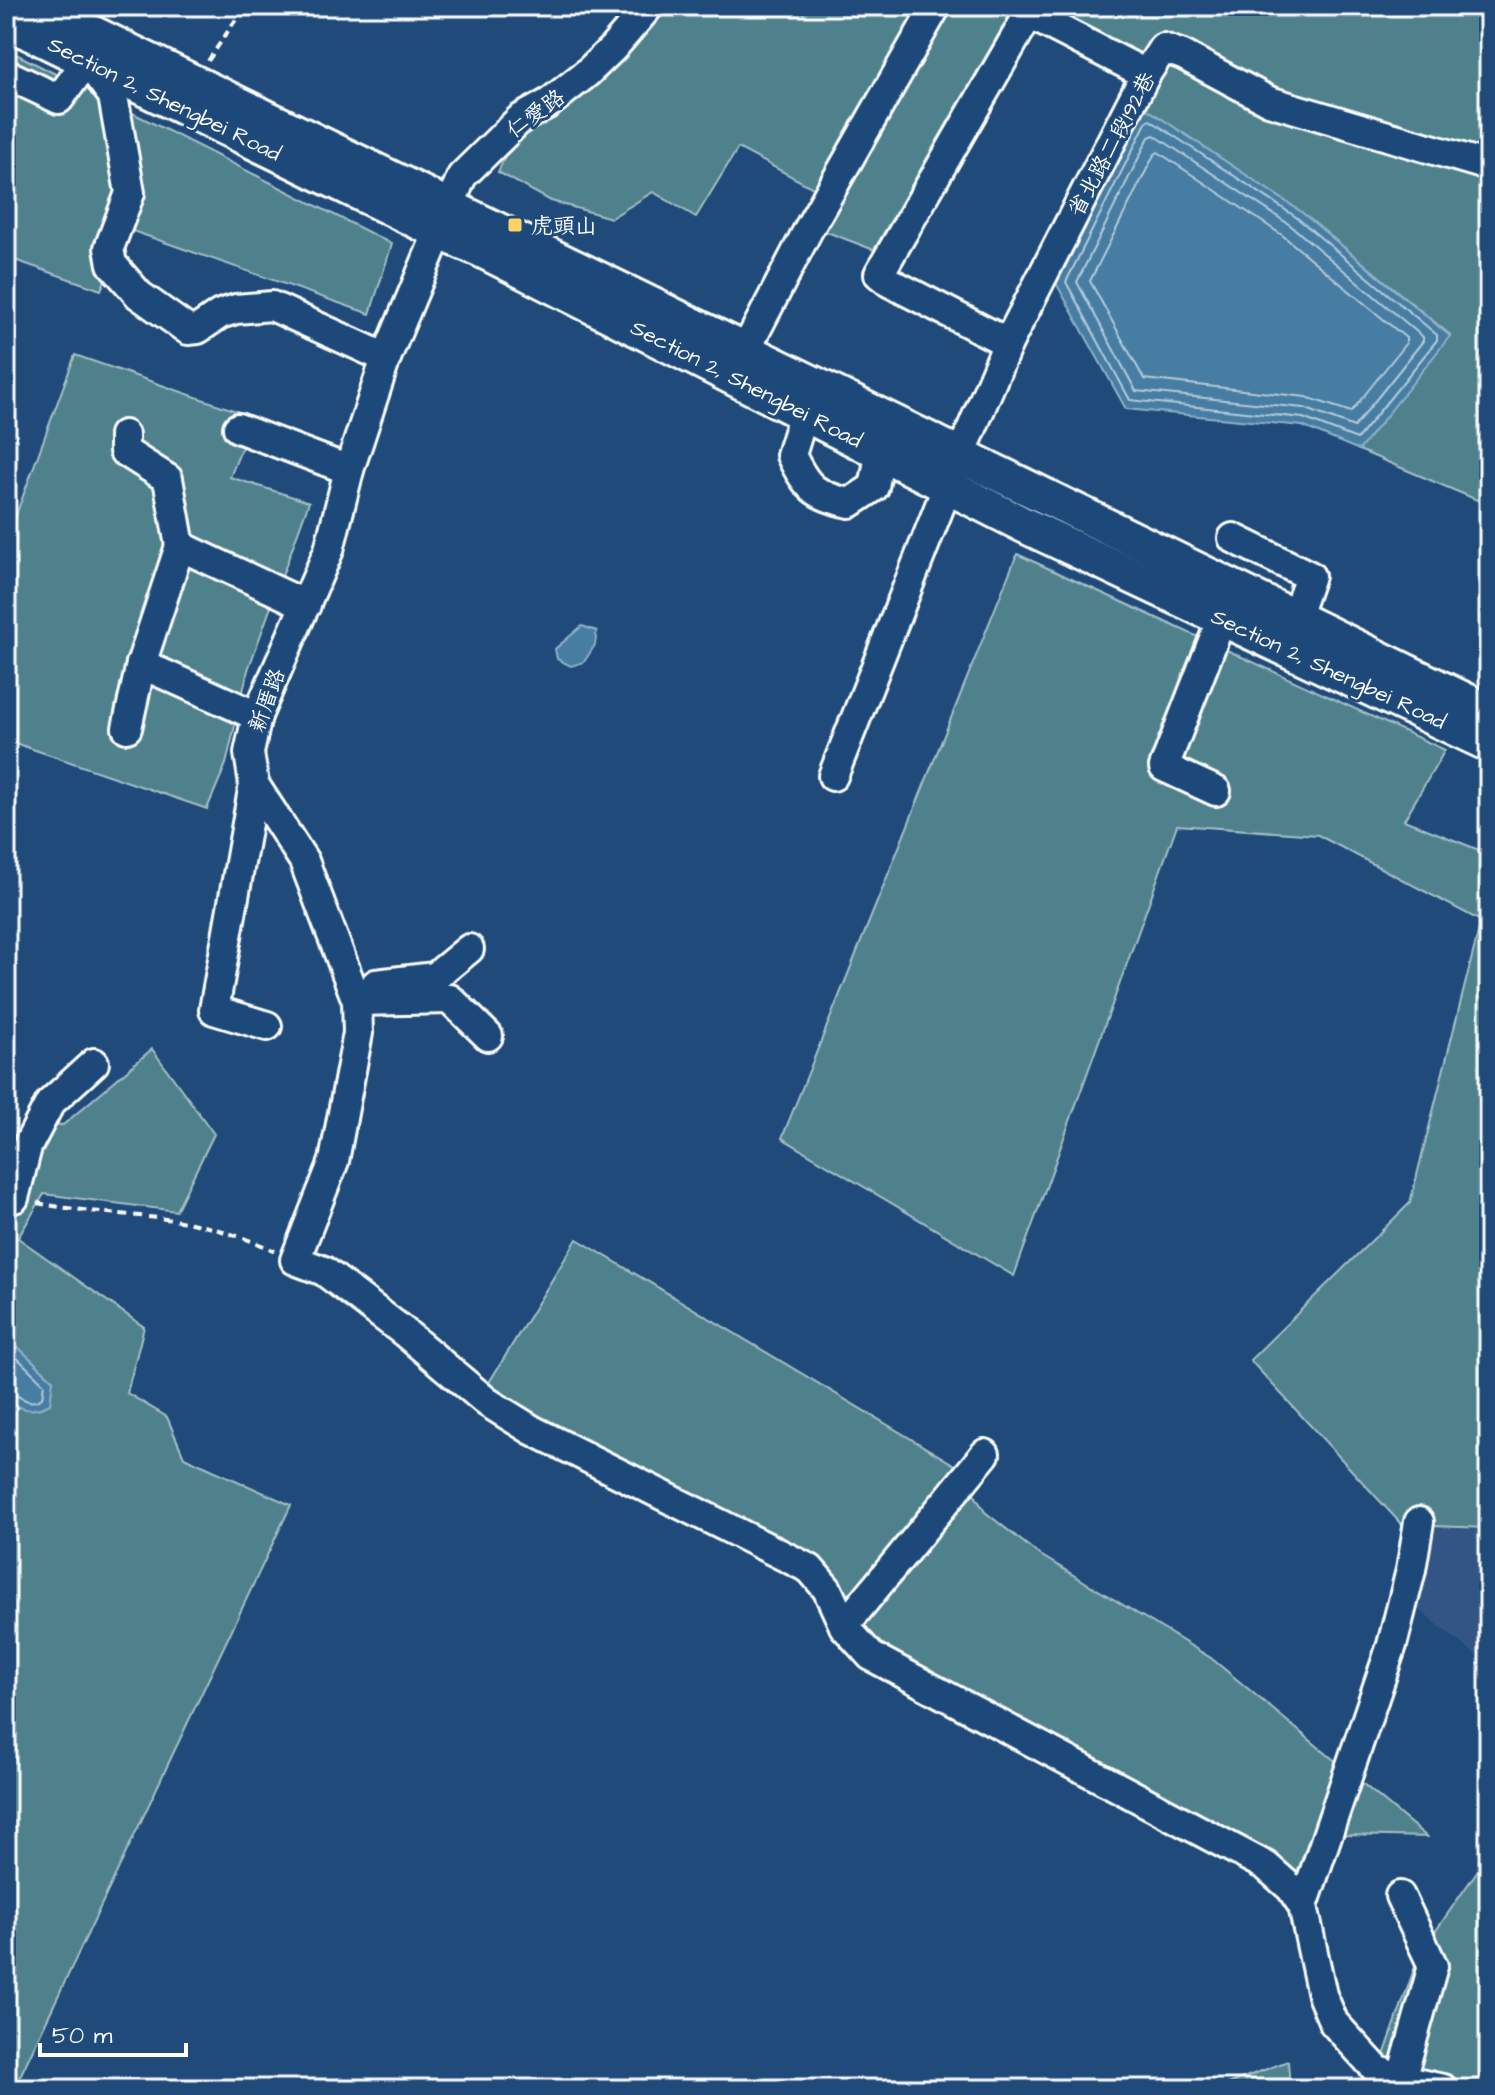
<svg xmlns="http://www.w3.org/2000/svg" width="1495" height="2095" font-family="'Architects Daughter','LXGW WenKai TC',sans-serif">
<rect width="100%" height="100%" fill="#1f4a7a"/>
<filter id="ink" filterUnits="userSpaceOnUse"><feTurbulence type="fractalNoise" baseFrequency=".0125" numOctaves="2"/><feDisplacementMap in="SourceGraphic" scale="16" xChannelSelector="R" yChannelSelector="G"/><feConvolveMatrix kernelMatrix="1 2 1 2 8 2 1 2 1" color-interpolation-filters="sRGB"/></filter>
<g filter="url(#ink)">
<path fill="#335585" d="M1402 1525 1489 1528V1666L1391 1587Z"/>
<g fill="#4f818d" stroke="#a7c0c6" stroke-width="2">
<path d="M612 6H794L804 13 809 6H1015L874 250 814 227 819 191 738 148 696 217 653 192 611 218 551 201 498 172 512 140 635 28Z"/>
<path d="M1036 6H1489V505L1359 450 1450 335 1300 211 1144 107 1142 65Z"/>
<path d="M6 49 392 244 370 314 127 229 101 290 6 257Z"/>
<path d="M75 355 254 417 230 477 309 502 248 670 226 764 207 809 6 740V542Z"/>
<path d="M1017 554 1445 750 1404 820 1489 854V1528L1402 1525 1250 1360 1410 1203 1481 921 1318 835 1177 825 1014 1276 782 1138Z"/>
<path d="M152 1049 214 1134 176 1211 44 1194 18 1238 144 1327 127 1393 167 1417 184 1457 291 1505 14 2089H6V1518L8 1514 6 1511V1397L18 1408 53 1380 6 1336V1170L27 1122 63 1125Z"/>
<path d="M577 1239 958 1467 985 1512 1037 1553 1211 1658 1427 1837 1345 1835 1330 1815 1292 1910 1284 1881 861 1643 819 1578 482 1394Z"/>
<path d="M1478 1870 1489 1875V2085L1440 2078 1381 2064 1419 1955Z"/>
<path d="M1288 2061 1290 2089H1218L1222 2086Z"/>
</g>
<g fill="#467da2" stroke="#90b1c7" stroke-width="2">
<path d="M1144 107 1300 211 1450 336 1359 450 1302 426 1126 409 1056 283Z"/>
<path d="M582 626 597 631 595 645 584 662 571 666 557 659 555 649Z"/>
<path d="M6 1336 53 1380 50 1404C32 1413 20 1411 6 1397Z"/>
</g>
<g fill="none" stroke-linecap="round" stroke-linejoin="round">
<g stroke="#b5cbda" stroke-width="2">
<path d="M1150 120 1296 217 1437 335V340L1357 439 1303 418 1130 400 1066 282 1146 123Z"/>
<path d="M1154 135 1290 225 1423 337V341L1354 427 1304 408 1136 391 1077 282 1149 137Z"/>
<path d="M1158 152 1282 235 1406 338V343L1351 412 1306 397 1144 379 1090 281 1154 155Z"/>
<path d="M6 1347 44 1384 42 1398C27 1408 20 1393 6 1392"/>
</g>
<g stroke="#fff" stroke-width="34">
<g id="minor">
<path d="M649 6 613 48 587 73 549 103 520 119 462 176 386 358 349 470 329 550 257 716 249 753 254 784 304 861 357 1001 358 1033 334 1161 295 1260 324 1271 404 1332 487 1402 532 1430 810 1569 827 1589 844 1626 871 1656 1266 1866 1291 1888 1303 1906"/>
<path d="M6 74 59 99 87 61 113 96 130 193 109 248 112 264 139 295 188 330 198 329 220 314 236 309 272 306 386 358"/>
<path d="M1008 343 889 282 879 274 1029 14 1146 74"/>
<path d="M745 351 808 230 936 6"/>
<path d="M804 413 791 455C806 487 815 496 850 503L874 487 881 450"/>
<path d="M238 428 349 470"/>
<path d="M124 435V451L168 479 180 546"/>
<path d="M1233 538 1310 576 1295 619"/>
<path d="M257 716 141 664 180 546 306 605"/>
<path d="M127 728 141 664"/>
<path d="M833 776 948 485 1008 343 1146 74 1163 48 1183 55 1269 101 1489 166"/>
<path d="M254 784 214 1010 267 1026"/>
<path d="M1216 791 1164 767 1222 618"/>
<path d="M376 984 435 977 469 949"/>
<path d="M357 1001 450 999 488 1036"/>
<path d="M14 1198 27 1147 50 1103 94 1063"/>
<path d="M1419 1522 1411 1570 1392 1645 1303 1906 1322 1995 1334 2023 1377 2070 1401 2080 1443 2089"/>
<path d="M844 1626 985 1454"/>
<path d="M1400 1896 1433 1966 1401 2080"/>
</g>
</g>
<g stroke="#fff" stroke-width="40">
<g id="major">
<path d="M36 6 1489 712"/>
<path d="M6 21 440 232 480 249 1024 525 1489 744"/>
</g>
</g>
<g stroke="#fff" stroke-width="4" stroke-dasharray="8 6" stroke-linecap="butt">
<path d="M208 61 245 6"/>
<path d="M37 1203C87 1213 137 1214 186 1222 216 1228 247 1238 275 1251"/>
<path d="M6 1511 11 1519 6 1532"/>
</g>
<use href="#minor" stroke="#1f4a7a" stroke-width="28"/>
<use href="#major" stroke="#1f4a7a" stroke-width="34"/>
</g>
</g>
<rect fill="#ffd166" stroke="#1f4a7a" stroke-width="3" x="507" y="217" width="16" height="16" rx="4"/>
<g text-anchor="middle" stroke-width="6" stroke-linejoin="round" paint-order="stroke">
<g font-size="22" fill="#fff" stroke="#1f4a7a">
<text transform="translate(165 98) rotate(26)" y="8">Section 2, Shengbei Road</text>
<text transform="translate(535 113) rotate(-36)" y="8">仁愛路</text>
<text transform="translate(1111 144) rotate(-62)" y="8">省北路二段192巷</text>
<text transform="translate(747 383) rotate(27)" y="8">Section 2, Shengbei Road</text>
<text transform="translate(1329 668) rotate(25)" y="8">Section 2, Shengbei Road</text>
<text transform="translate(266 700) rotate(-70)" y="8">新厝路</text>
</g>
<g font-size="22" fill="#fff" stroke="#1f4a7a" text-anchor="start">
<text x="531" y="233">虎頭山</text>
</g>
</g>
<rect width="1495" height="2095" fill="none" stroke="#1f4a7a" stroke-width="32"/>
<rect x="16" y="16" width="1463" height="2063" fill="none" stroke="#fff" stroke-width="3" filter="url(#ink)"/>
<path d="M40 2043v12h146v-12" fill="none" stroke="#ffffff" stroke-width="4"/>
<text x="52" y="2043" font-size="24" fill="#ffffff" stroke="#1f4a7a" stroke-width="6" paint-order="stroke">50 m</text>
</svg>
